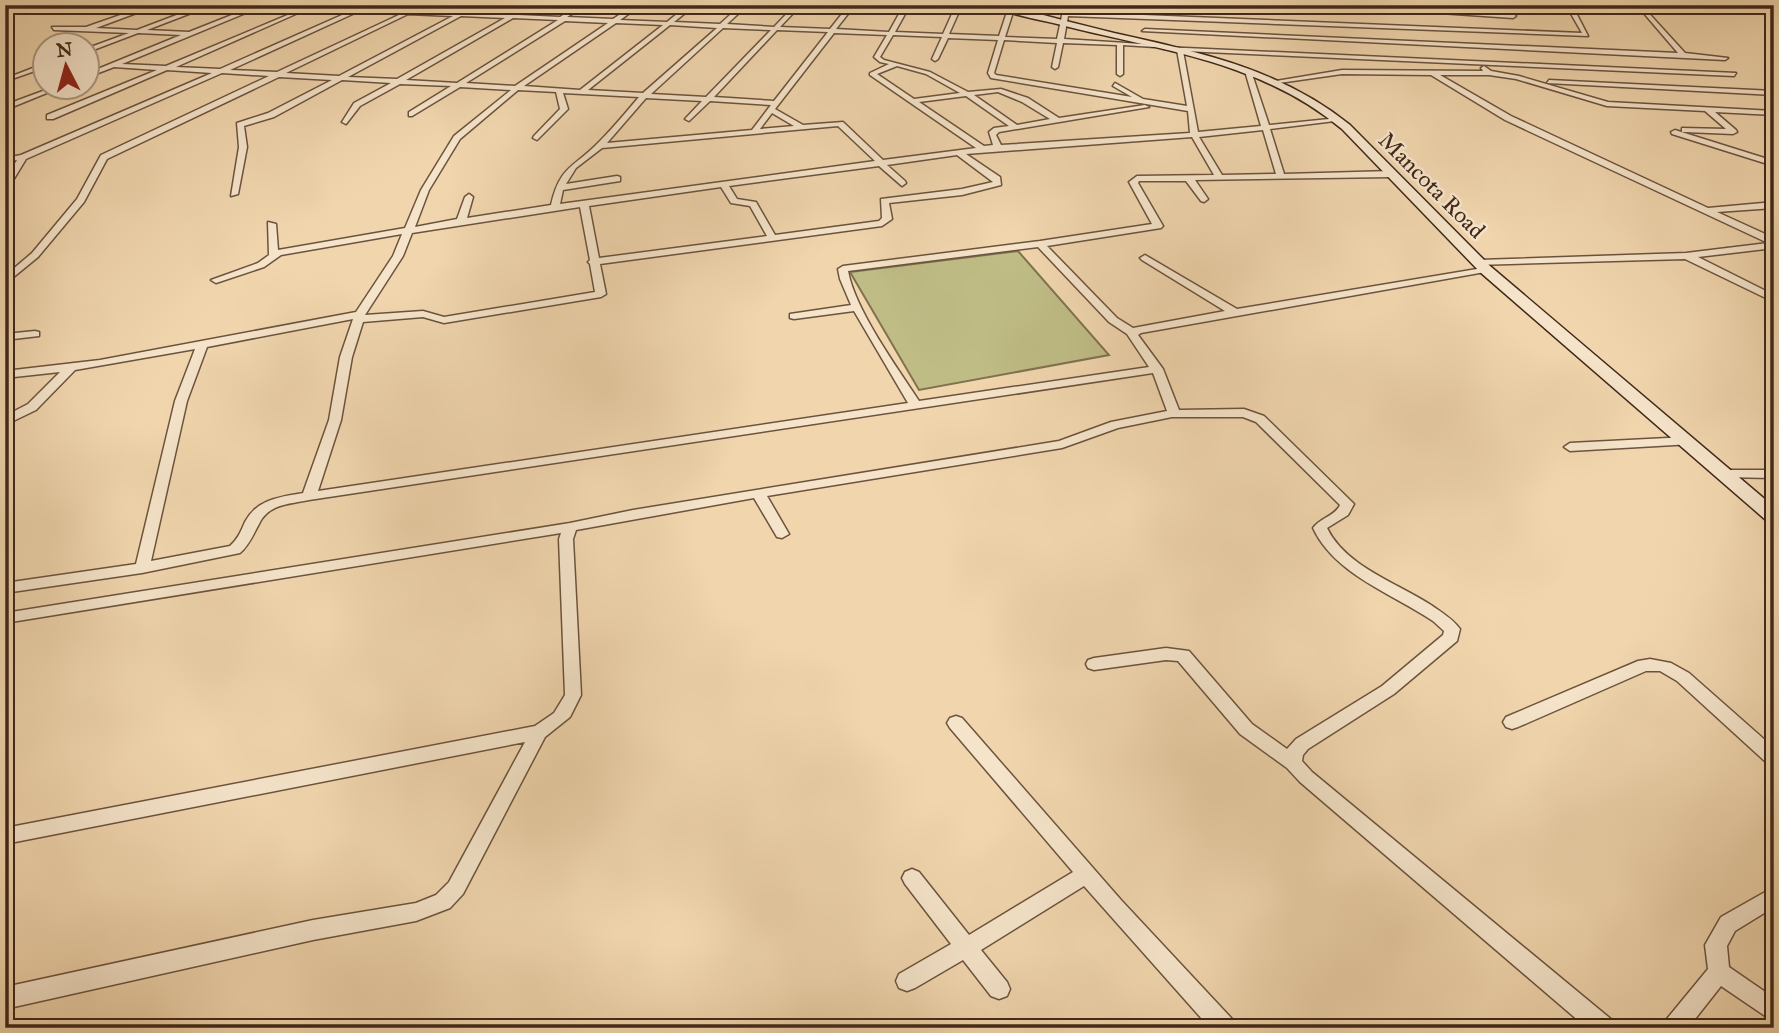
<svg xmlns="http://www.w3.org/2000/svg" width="1779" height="1033" font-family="'IM FELL Great Primer',serif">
<rect width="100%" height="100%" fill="#f0d5ad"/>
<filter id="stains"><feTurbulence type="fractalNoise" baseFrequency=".00286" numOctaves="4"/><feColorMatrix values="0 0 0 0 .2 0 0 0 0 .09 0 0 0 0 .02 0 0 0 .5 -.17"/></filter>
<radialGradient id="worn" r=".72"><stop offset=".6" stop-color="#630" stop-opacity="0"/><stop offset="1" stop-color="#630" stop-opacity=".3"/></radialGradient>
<path fill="#bfbc86" stroke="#80724f" stroke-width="2" d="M1018 251 1109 355 919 390 850 272Z"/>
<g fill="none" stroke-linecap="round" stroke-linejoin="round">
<g stroke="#6c533d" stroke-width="3">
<g id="street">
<path d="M149 5H158L96 28 137 30 203 5H212L147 30 189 32 252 7 242 5 459 13 473 5H481L467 13 510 15 528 5H535L518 15 560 17 579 5H586L567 17 613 19 634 5H641L620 20 667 22 688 5H695L674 22 720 24 741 5H748L727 24 774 27 795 5H801L780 27 830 29 849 5H855L836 29 889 32 904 5H910L895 32 943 34 956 5H962L949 34 999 36 1008 9 1011 7 1014 9 1005 37 1057 39 1064 6 1069 5V12L1582 33 1566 5H1572L1588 36 1068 16 1064 39 1157 45 1154 47 1123 45V74L1120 76 1117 74V45L1063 43 1058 67 1055 69 1052 67 1057 43 1004 40 994 73 996 75 1132 97 1113 86 1115 83 1143 99 1187 106 1177 50 1164 49V47L1736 73 1734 76 1183 51 1198 132 1261 126 1245 71 1248 69 1251 71 1269 125 1339 118 1343 120 1270 129 1284 174 1392 171 1396 174 1392 177 1195 180 1208 199 1204 202 1201 201 1186 181H1139L1138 183 1163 226 1161 228 1047 246 1117 318 1133 328 1225 311 1142 260 1140 258 1145 255 1237 309 1489 267 1490 269 1485 272 1141 333 1138 335 1163 369 1179 410 1244 409 1264 416 1354 504 1348 515 1327 528C1345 566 1397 583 1431 605 1441 612 1453 619 1460 629L1457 641 1394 694 1308 749 1303 755 1302 761 1312 772 1612 1020 1615 1028H1587L1300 782 1287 768 1240 734 1178 661 1166 660 1094 670 1088 668 1086 664 1088 660 1094 658 1166 648 1189 651 1252 724 1287 749 1296 739 1382 686 1443 635 1444 631 1433 621C1393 594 1334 574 1313 528 1320 518 1335 516 1340 505L1256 422 1243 417H1172L1118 428 1062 448 767 496 789 534 782 538 777 537 754 498 576 530 573 539 581 695 570 717 545 737 463 894 450 908 416 921 313 940 5 1009V987L313 920 416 903 436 895 449 882 525 742 5 844V828L535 726 554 713 565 695 559 539 561 533 5 623V613L570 523 633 510 1059 441 1111 422 1167 411 1153 373 309 500C290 504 268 504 259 524 253 535 249 545 240 553L142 573 5 593V583L136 564 175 401 195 349 75 370 36 410 5 425V416L28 404 60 372 5 378V371L100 360 356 312 393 256 402 234 281 255 264 267 216 283 211 280 258 263 269 255 268 222 276 224 278 250 405 228 421 190 454 136 511 90 460 87 412 116H409V112L451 86 400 84 360 106 346 124 342 122 354 103 391 83 342 80 274 117 244 126 247 147 238 194 231 196 239 147 237 123 268 113 332 80 279 77 107 159 84 202 38 257 5 284V276L32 253 77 199 101 155 269 76 222 73 26 159 9 187 5 190V180L17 160 5 162V158L21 155 212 73 167 70 53 119H47V115L157 70 114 67 88 77V73L181 35 138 33 88 52V48L129 33 54 30 52 27H86ZM260 7 302 9 166 66 122 64ZM307 9 351 11 220 69 176 67ZM357 12 401 14 277 72 230 70ZM408 14 453 16 339 76 286 73ZM461 16 505 18 397 79 348 77ZM513 18 558 20 457 83 406 80ZM565 21 608 23 515 86 466 83ZM616 23 663 25 580 90 524 86ZM670 25 717 28 643 93 588 90ZM723 28 771 30 706 97 651 94ZM777 30 828 32 774 101 714 97ZM834 33 887 35 874 57 880 62 889 64 870 73V75L976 148 883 160 843 122 803 125 775 109ZM893 35 942 37 932 59 935 61 938 59 948 38 998 40 988 73 991 78 1188 111 1190 133 1001 145 996 135 999 132 1149 107 1145 105 1059 118 1028 98 1001 89 968 92 930 72 884 60 880 57ZM897 66 926 74 960 93 914 99 877 74ZM518 90 556 92 560 109 534 136 533 138 537 140 568 109 563 93 639 97C626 112 613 128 599 142 574 168 560 165 551 205L467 218 473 197 469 194 465 197 457 219 415 227 429 190 460 139ZM998 92 1022 102 1050 119 1017 125 974 95ZM966 96 1009 126 994 128 989 132 993 145 984 146 919 102ZM646 98 702 101 685 119 689 121 710 101 771 105 752 130 607 143ZM772 113 794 126 760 129ZM838 126 875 161 560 204 563 190 620 181V177L617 176 566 184 576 168 602 148ZM1263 130 1276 174 1222 175 1199 137ZM1192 137 1214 175 1137 176 1129 182 1152 224 1040 241 843 266 838 269 840 279 851 305 790 314V318L794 319 854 311 908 403 318 491 341 420 352 357 363 322 423 317 444 323 601 297 606 294 600 264 882 226 892 219 889 203 962 195 1001 185 1000 177 966 154ZM957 155 993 182 962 189 881 199 882 218 879 221 775 235 756 202 737 199 729 186 879 166 902 186 906 183 905 181 887 165ZM721 187 731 203 750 206 767 236 599 258 589 206ZM580 207 590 260 588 262 590 264 595 292 444 317 423 311 365 315 403 256 412 233ZM1038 247 1109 322 1127 334 1149 367 919 401C897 367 855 310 848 271ZM353 319 340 357 329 420 303 493C280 497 257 499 245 522 241 531 238 539 230 546L151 561 187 401 207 347Z"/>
<path d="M1254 5 1354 8 1351 10Z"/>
<path d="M1644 8 1685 53 1728 58 1725 60 1142 31 1145 29 1678 53 1642 11Z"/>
<path d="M1442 10 1513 14 1516 16 1513 18 1440 13Z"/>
<path d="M46 63V67L12 79 7 78Z"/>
<path d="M1484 66 1491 71 1519 76 1608 102 1774 111V115L1715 112 1736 130 1737 132 1733 134 1685 132H1682V128L1726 129 1705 111 1607 106 1516 79 1489 75H1440L1511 116 1708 208 1774 202V208L1717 212 1774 238V248L1698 257 1774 295V302L1685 259 1476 265 1474 263 1479 260 1686 253 1768 243 1505 120 1431 75 1342 74 1279 83 1276 81 1342 70 1483 71 1481 68Z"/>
<path d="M1549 80 1774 91V95L1547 83Z"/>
<path d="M51 88H59L5 110V105Z"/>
<path d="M1675 130 1774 161V166L1672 134 1671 132Z"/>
<path d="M35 331 39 332V336L5 340V334Z"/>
<path d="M1687 437 1693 441 1692 444 1570 451 1564 447 1570 443Z"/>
<path d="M1725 470H1774V478L1720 477 1718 474 1720 471Z"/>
<path d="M1650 659 1671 663 1689 673 1774 748V766L1768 764 1677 681 1660 671H1646L1518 727 1512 729 1506 727 1503 722 1506 717 1638 661Z"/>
<path d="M956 716 962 718 1121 900 1233 1020 1236 1028H1210L1084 886 981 950 1007 982 1010 989 1007 996 999 999 991 996 963 960 915 988 907 991 899 988 896 981 899 974 951 944 905 884 902 878 905 872 912 869 919 872 969 935 1073 872 950 728 947 723 950 718Z"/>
<path d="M1774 887V907L1735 931 1727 946 1729 967 1774 998V1022L1721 986 1688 1028H1663L1666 1020 1708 969 1705 945 1721 917Z"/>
</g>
</g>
<g stroke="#402818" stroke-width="3">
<path id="secondary" d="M992 5H1006C1042 15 1078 24 1114 33 1199 52 1281 69 1350 125L1490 266 1774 507V523L1767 521 1480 272 1342 129C1263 63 1166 51 1069 27 1045 20 1014 17 992 5Z"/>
</g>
<use href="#street" fill="#f5e4ca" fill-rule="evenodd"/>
<use href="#secondary" fill="#f5e4ca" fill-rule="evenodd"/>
</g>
<g text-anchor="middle" stroke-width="5" stroke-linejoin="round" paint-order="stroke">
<g font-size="23" fill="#402818" stroke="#f5e4ca">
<text transform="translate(1432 185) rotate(45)" y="8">Mancota Road</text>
</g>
</g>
<rect width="1779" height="1033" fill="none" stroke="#f0d5ad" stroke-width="28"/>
<rect x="7" y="7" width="1765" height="1019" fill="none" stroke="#402818" stroke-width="3.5"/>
<rect x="14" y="14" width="1751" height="1005" fill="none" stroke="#402818" stroke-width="2"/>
<g transform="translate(66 66) rotate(354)"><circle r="33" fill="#f5e4ca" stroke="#ad9983" stroke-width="2"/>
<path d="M0-5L12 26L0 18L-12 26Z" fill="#8f2418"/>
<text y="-10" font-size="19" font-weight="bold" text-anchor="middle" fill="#402818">N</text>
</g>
<rect width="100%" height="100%" filter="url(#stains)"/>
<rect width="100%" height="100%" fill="url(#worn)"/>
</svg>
